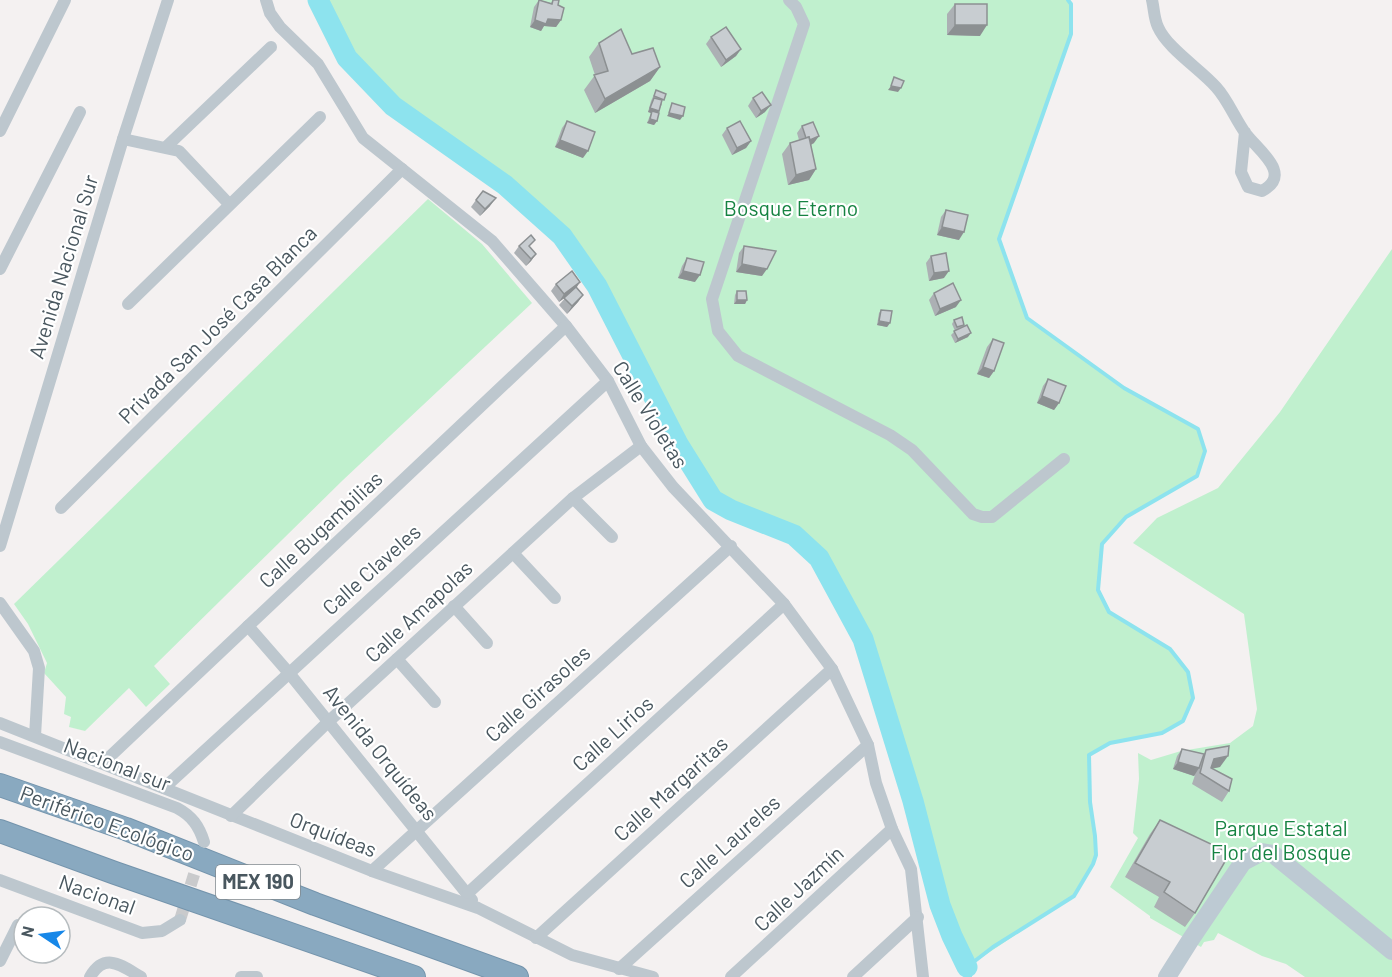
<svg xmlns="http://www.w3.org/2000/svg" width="1392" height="977" font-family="Barlow,sans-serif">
<rect width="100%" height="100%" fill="#f4f1f1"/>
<g fill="#c0f0ce">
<path d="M318 0H1068L1071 4V34L999 239 1027 318 1124 388 1198 429 1205 451 1197 476 1126 517 1102 544 1098 590 1109 612 1170 649 1188 672 1193 698 1183 721 1162 733 1110 743 1089 755 1090 802 1095 836 1096 855 1093 864 1074 896 967 967 952 936 940 905 913 801 863 639 819 558 794 535 731 510 713 500 678 444 597 286 562 236 505 185 393 106 347 58Z"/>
<path d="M428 199 482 244 532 303 343 480 154 666 170 684 146 707 129 688 85 731 69 727 71 717 64 714 66 697 44 673 47 663 28 624 14 604Z"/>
<path d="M1392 249V977H1305L1286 964 1262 956 1218 933 1214 940 1204 942 1201 947 1150 918V916L1110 887 1138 838 1133 833 1139 779 1138 753 1151 760 1181 751 1230 743 1253 726 1257 709 1244 614 1133 543 1157 518 1218 488 1280 412Z"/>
</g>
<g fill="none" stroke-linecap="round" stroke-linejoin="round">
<path stroke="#8de3ee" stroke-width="4" d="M970 977 967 967 993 947 1074 896 1093 864 1096 855 1095 836 1090 802 1089 755 1110 743 1162 733 1183 721 1193 698 1188 672 1170 649 1109 612 1098 590 1102 544 1126 517 1197 476 1205 451 1198 429 1124 388 1027 318 999 239 1071 34V4L1068 0"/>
<path stroke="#8de3ee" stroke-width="21" d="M318 0 347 58 393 106 505 185 562 236 597 286 678 444 713 500 731 510 794 535 819 558 863 639 913 801 940 905 952 936 967 967"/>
<path stroke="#c9cacc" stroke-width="12" stroke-dasharray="12 6" stroke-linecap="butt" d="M180 920 200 855"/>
<g stroke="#7494ac" stroke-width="24">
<g id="highway">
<path d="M0 785 126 829 315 904 517 977"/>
<path d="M0 831 115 873 414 977"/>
</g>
</g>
<g stroke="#bdc7ce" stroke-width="12">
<path d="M266 0 270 13 280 27 318 64 363 138 492 241 566 326 608 381 641 446 673 487 784 604 832 669 868 745 876 783 892 829 911 869 923 977"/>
<path d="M789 0 796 7 804 24 712 299 718 331 738 356 890 435 912 450 973 514 982 517H992L1064 459"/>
<path d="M1152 0C1154 8 1154 19 1158 27 1167 48 1200 69 1216 87 1228 100 1235 119 1246 134 1259 151 1293 174 1262 191L1248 187 1241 172 1245 132"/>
<path d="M0 131 65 0"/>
<path d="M123 139 179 151 229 204"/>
<path d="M166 147 271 47"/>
<path d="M0 269 80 112"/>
<path d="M128 304 320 117"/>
<path d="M573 498 612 537"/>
<path d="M61 508 402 169"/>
<path d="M0 546 123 139 168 0"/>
<path d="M513 553 555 598"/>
<path d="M0 603 34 651 39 668 35 736"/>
<path d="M454 606 487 643"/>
<path d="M248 626 289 673 472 900"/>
<path d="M397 659 435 702"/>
<path d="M0 723 372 871 478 908 572 955 653 977"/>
<path d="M0 742 177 808C192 816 199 826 204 842"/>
<path d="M103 763 566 326"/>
<path d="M164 788 608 381"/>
<path d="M231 816 328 722 573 498 641 446"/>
<path d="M372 871 731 546"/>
<path d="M0 880 142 933 162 931 180 920"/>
<path d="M468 893 784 604"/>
<path d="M536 938 832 669"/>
<path d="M0 961 18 925"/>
<path d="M619 969 868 745"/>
<path d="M90 977C105 951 122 966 141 977"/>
<path d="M241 977H257"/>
<path d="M731 977 892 829"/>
<path d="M853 977 918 917"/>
</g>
<path stroke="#bdcad3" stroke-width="18" d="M1167 977 1191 939 1243 862 1262 852 1273 854 1392 951"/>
<use href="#highway" stroke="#89a9c0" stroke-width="22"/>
</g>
<g fill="#acb0b4">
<path d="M539 0 551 3 553 0 558 5 561 20 556 27 544 26 541 31 530 27 534 7Z"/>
<path d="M955 4 980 36 947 35V14Z"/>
<path d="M711 37 741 49 736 56 721 67 706 44Z"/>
<path d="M599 43 632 54 660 67 650 81 595 113 584 90 595 75 589 57Z"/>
<path d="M656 90 662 104 658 113 657 121 654 125 647 123 651 113 648 112 651 101Z"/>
<path d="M753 98 765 112 756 118 748 106Z"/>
<path d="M567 121 583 158 555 147 562 128Z"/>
<path d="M802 126 814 143 811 145 816 169 809 180 788 185 782 154 790 143 799 140 797 133Z"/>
<path d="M727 128 751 141 746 148 732 155 722 135Z"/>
<path d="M476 200 490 206 480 216 471 207Z"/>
<path d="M946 210 959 240 937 235 941 217Z"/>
<path d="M519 246 530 248 536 254 531 261 526 266 514 253Z"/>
<path d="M744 246 762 276 736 272 739 253Z"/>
<path d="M931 256 944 278 929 281 926 263Z"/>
<path d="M687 258 695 282 678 278 682 266Z"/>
<path d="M580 282 576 287 583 295 578 302 567 314 559 305 567 296 559 302 551 291 556 284Z"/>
<path d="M737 291 747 300 745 304H734L735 295Z"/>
<path d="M934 293 956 307 935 316 929 300Z"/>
<path d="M881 310 890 323 887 327 877 325 879 313Z"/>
<path d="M954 320 963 326 968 337 955 343 951 335 955 331 952 324Z"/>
<path d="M993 339 994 371 989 378 977 374 987 347Z"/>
<path d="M1048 379 1059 403 1054 410 1037 403 1043 386Z"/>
<path d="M1182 749 1204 754 1206 750 1220 767 1212 768 1229 791 1222 802 1192 784 1195 775 1194 776 1173 769 1177 756Z"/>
<path d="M1160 820 1195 913 1185 927 1154 907 1159 897 1125 877 1150 834Z"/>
</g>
<g fill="#8c9092">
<path d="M548 19 561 20 556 27 544 26 541 31 530 27 535 20Z"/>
<path d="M955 25H987L980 36 947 35Z"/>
<path d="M741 49 736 56 721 67 726 60Z"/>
<path d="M660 67 650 81 595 113 605 99Z"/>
<path d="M891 86 901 88 898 92 888 90Z"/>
<path d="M771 105 765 112 756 118 761 111Z"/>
<path d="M650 108 659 111 657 115 652 111 651 113 648 112Z"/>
<path d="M669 113 683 116 680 120 667 116Z"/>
<path d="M650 119 657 121 654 125 647 123Z"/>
<path d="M819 136 814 143 802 149 808 141Z"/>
<path d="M560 140 588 151 583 158 555 147Z"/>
<path d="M751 141 746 148 732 155 737 148Z"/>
<path d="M816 169 809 180 788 185 796 175Z"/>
<path d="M496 198 490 206 480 216 485 209Z"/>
<path d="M942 227 964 232 959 240 937 235Z"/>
<path d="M536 254 531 261 526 266 531 259Z"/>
<path d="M742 264 767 269 762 276 736 272Z"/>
<path d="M683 271 700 275 695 282 678 278Z"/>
<path d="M949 271 944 278 929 281 934 273Z"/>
<path d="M580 282 575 290 559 302 564 294Z"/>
<path d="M583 295 578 302 567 314 572 306Z"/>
<path d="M737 300H747L745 304H734Z"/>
<path d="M961 300 956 307 935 316 940 309Z"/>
<path d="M879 321 890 323 887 327 877 325Z"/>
<path d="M971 333 968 337 955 343 958 339Z"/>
<path d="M983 367 994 371 989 378 977 374Z"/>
<path d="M1042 396 1059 403 1054 410 1037 403Z"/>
<path d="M1228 756 1220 767 1206 770 1214 759Z"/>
<path d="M1178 762 1199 768 1194 776 1173 769Z"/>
</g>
<g fill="#c8cdd1" stroke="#8c9092" stroke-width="1.5">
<path d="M539 0 552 4 553 0H559L558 5 564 8 561 20 548 19 546 24 535 20Z"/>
<rect x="955" y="4" width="32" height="21"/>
<path d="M726 27 741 49 726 60 711 37Z"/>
<path d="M621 29 632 54 653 48 660 67 605 99 594 75 608 71 599 43Z"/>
<path d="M894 77 904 81 901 88 891 86Z"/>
<path d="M656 90 666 94 664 100 654 96Z"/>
<path d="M762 92 771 105 761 111 753 98Z"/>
<path d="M654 98 662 100 659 111 650 108Z"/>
<path d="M672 103 685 107 683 116 669 113Z"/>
<path d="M652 111 659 113 657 121 650 119Z"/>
<path d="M567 121 595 132 588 151 560 140Z"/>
<path d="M740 121 751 141 737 148 727 128Z"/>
<path d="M813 122 819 136 810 140 809 137 806 138 802 126Z"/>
<path d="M809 137 816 169 796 175 790 143Z"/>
<path d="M483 191 496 198 485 209 476 200Z"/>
<path d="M946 210 968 215 964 232 942 227Z"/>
<path d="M531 235 535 240 529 246 536 254 531 259 519 246Z"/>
<path d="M744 246 776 251 767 269 742 264Z"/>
<path d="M946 253 949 271 934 273 931 256Z"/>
<path d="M687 258 704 262 700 275 683 271Z"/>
<path d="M572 271 580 282 564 294 556 284Z"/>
<path d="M953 283 961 300 940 309 934 293Z"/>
<path d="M576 287 583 295 572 306 564 298Z"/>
<path d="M737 291H746L747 300H737Z"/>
<path d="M881 310 892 311 890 323 879 321Z"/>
<path d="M962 317 964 325 957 327 954 320Z"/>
<path d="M967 325 971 333 958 339 954 331Z"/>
<path d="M993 339 1004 343 994 371 983 367Z"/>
<path d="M1048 379 1066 386 1059 403 1042 396Z"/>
<path d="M1229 746 1228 756 1214 759 1211 768 1232 779 1229 791 1200 773 1206 750Z"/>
<path d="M1182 749 1204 754 1199 768 1178 762Z"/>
<path d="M1160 820 1230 853 1195 913 1164 892 1170 882 1135 863Z"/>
</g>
<g text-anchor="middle" stroke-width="4.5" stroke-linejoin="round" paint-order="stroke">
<rect fill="#fff" stroke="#80898f" stroke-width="1.5" x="216" y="865" width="84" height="34" rx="4.5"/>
<g font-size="20" font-weight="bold" fill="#49575f">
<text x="258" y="889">MEX 190</text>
</g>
<g font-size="21" fill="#168342" stroke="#fff">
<text x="791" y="216">Bosque Eterno</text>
<text x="1281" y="836">Parque Estatal<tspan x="1281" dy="24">Flor del Bosque</tspan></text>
</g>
<g font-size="21" fill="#49575f" stroke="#fff">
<text transform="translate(64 267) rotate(-73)" y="7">Avenida Nacional Sur</text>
<text transform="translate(218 325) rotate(-45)" y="7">Privada San José Casa Blanca</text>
<text transform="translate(650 415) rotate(58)" y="7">Calle Violetas</text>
<text transform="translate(321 530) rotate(-43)" y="7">Calle Bugambilias</text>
<text transform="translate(372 570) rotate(-42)" y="7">Calle Claveles</text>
<text transform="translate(419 612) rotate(-43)" y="7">Calle Amapolas</text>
<text transform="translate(538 694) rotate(-42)" y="7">Calle Girasoles</text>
<text transform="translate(613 734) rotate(-42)" y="7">Calle Lirios</text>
<text transform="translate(380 753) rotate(51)" y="7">Avenida Orquídeas</text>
<text transform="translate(117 765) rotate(21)" y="7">Nacional sur</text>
<text transform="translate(671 789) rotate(-42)" y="7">Calle Margaritas</text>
<text transform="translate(107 824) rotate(20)" y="7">Periférico Ecológico</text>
<text transform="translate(333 835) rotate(21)" y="7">Orquídeas</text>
<text transform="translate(730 842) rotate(-42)" y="7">Calle Laureles</text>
<text transform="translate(799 889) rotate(-43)" y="7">Calle Jazmín</text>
<text transform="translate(97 895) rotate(20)" y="7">Nacional</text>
</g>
</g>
<g transform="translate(42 935) rotate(283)"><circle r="28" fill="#ffffff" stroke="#b6bcbf" stroke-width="1.5"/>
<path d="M0-4.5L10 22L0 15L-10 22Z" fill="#1787e8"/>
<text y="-9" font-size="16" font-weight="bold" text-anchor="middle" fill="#49575f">N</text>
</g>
</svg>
